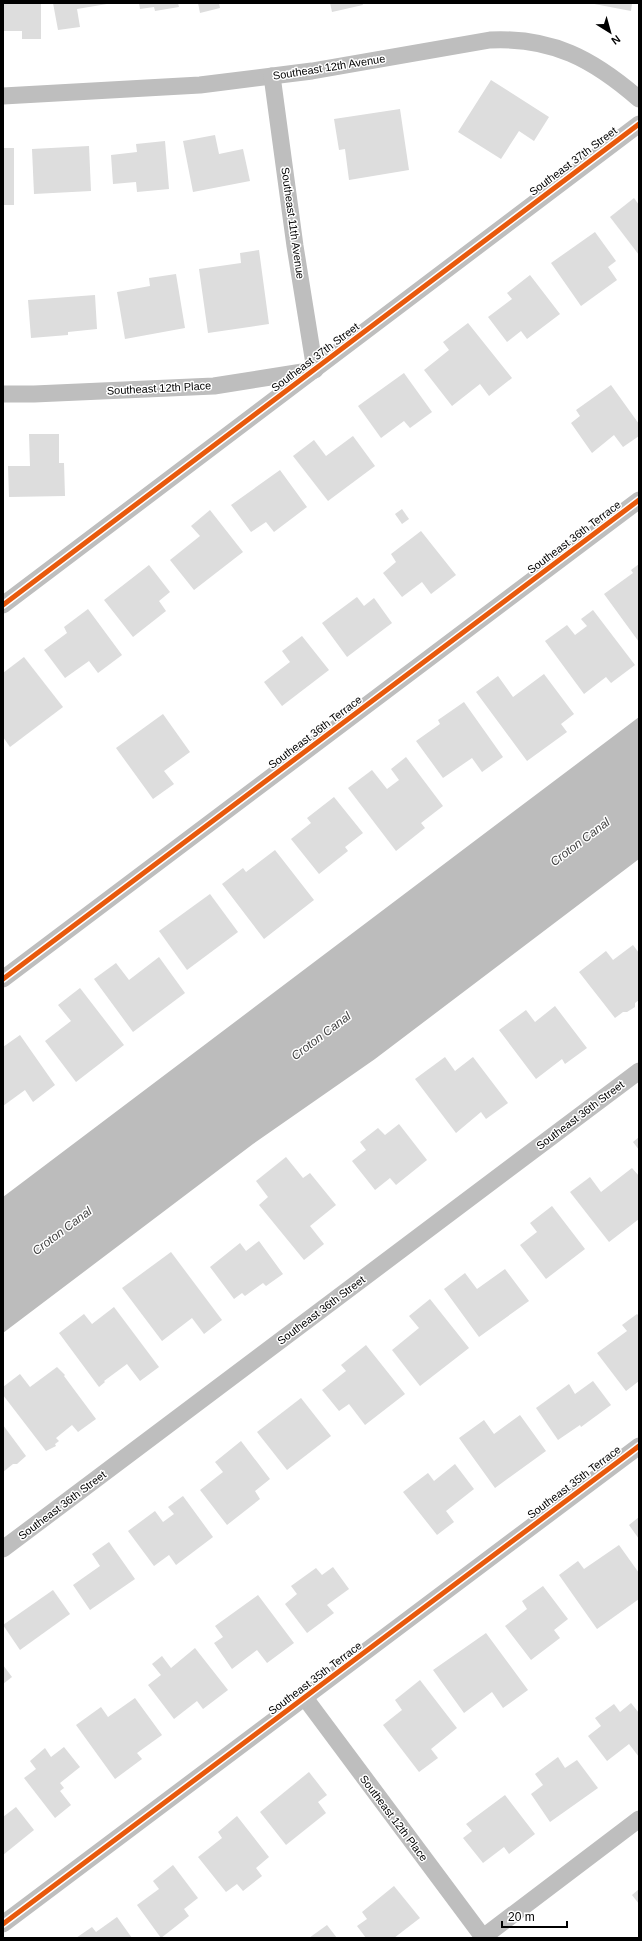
<svg xmlns="http://www.w3.org/2000/svg" width="642" height="1941" font-family="Arial,sans-serif">
<rect width="100%" height="100%" fill="#fff"/>
<path fill="#bcbcbc" d="M639 717V859L375 1059 253 1144 3 1333V1197Z"/>
<g fill="#ddd">
<path d="M3 3H41V39H22V31H3Z"/>
<path d="M53 3H107V4L77 9 80 27 58 30Z"/>
<path d="M139 3H178L179 7 155 11 154 7 140 9Z"/>
<path d="M198 3H219L220 8 200 13Z"/>
<path d="M330 3H362L363 5 332 12Z"/>
<path d="M589 3H632L631 11Z"/>
<path d="M491 80 549 117 534 141 519 131 501 159 458 132Z"/>
<path d="M400 109 409 170 349 180 345 149 339 150 334 119Z"/>
<path d="M215 135 219 154 243 149 250 181 193 192 183 141Z"/>
<path d="M165 141 169 189 137 192 136 182 113 184 111 155 137 152 136 144Z"/>
<path d="M89 146 91 191 34 194 32 149Z"/>
<rect x="3" y="148" width="11" height="57"/>
<path d="M634 198 639 205V255L610 217Z"/>
<path d="M595 232 616 261 608 267 617 280 581 306 551 263Z"/>
<path d="M259 250 269 324 208 333 199 269 241 263 240 253Z"/>
<path d="M176 274 185 328 125 339 117 292 150 286 149 278Z"/>
<path d="M530 275 560 314 527 339 521 331 507 342 488 317 512 299 507 293Z"/>
<path d="M95 295 97 329 68 332V335L31 338 28 300Z"/>
<path d="M468 323 512 378 489 396 480 384 452 406 424 370 449 350 443 342Z"/>
<path d="M404 373 432 412 410 428 404 421 381 438 358 406Z"/>
<path d="M611 385 639 424V436L623 447 614 435 592 453 571 423 580 416 576 410Z"/>
<path d="M29 434H59V463H64L65 496 9 497 8 466H30Z"/>
<path d="M353 436 375 466 328 501 293 456 314 440 326 456Z"/>
<path d="M280 470 307 507 274 532 266 522 251 532 231 505Z"/>
<path d="M402 509 409 519 402 524 395 514Z"/>
<path d="M210 510 243 552 194 590 170 560 200 536 191 526Z"/>
<path d="M421 531 456 575 431 594 422 582 402 597 383 573 396 562 391 554Z"/>
<path d="M639 564V642L604 594 633 573 631 570Z"/>
<path d="M149 565 170 592 159 601 166 611 133 637 104 600Z"/>
<path d="M357 597 364 606 374 598 392 623 347 657 322 623Z"/>
<path d="M88 609 122 655 98 673 89 661 65 678 44 650 67 633 64 627Z"/>
<path d="M593 610 635 665 611 683 606 677 584 694 545 641 567 625 575 635 587 626 581 619Z"/>
<path d="M302 636 329 670 282 706 264 682 290 662 282 651Z"/>
<path d="M24 657 63 707 10 747 3 737V673Z"/>
<path d="M544 674 574 714 561 724 567 732 527 761 476 692 498 676 513 697Z"/>
<path d="M464 702 503 757 482 772 472 758 443 778 416 741 440 724 438 720Z"/>
<path d="M163 714 190 752 164 771 174 784 153 799 116 748Z"/>
<path d="M406 757 443 806 421 823 425 828 396 851 348 788 372 770 387 789 399 780 391 769Z"/>
<path d="M334 797 363 833 345 847 348 851 319 874 291 839 311 823 307 818Z"/>
<path d="M275 850 314 900 264 939 222 884 243 868 246 872Z"/>
<path d="M210 894 238 932 187 970 159 931Z"/>
<path d="M633 945 639 953V1000L635 1003V1007L627 1012H623L615 1018 579 972 606 951 613 960Z"/>
<path d="M159 957 185 993 133 1032 94 979 116 963 129 980Z"/>
<path d="M80 988 124 1045 76 1082 45 1041 71 1021 58 1005Z"/>
<path d="M555 1006 587 1048 565 1064 562 1059 536 1079 499 1030 526 1010 535 1022Z"/>
<path d="M20 1035 55 1085 33 1102 25 1090 3 1106V1047Z"/>
<path d="M445 1057 455 1071 473 1057 508 1103 486 1119 481 1112 456 1133 415 1079Z"/>
<path d="M399 1124 427 1160 396 1185 390 1178 375 1190 352 1161 366 1150 360 1142 378 1128 385 1135Z"/>
<path d="M639 1137V1150L633 1142Z"/>
<path d="M286 1157 303 1178 310 1173 336 1205 310 1226 324 1244 304 1260 259 1205 268 1197 256 1181Z"/>
<path d="M632 1168 639 1176V1219L609 1242 570 1192 590 1177 601 1192Z"/>
<path d="M552 1206 585 1249 546 1279 520 1245 537 1232 530 1223Z"/>
<path d="M259 1241 283 1274 266 1286 263 1283 245 1296 242 1293 234 1299 210 1267 240 1243 246 1251Z"/>
<path d="M171 1252 222 1320 204 1334 192 1318 162 1341 122 1288Z"/>
<path d="M505 1269 529 1301 479 1337 444 1289 465 1273 477 1289Z"/>
<path d="M430 1299 469 1348 420 1386 392 1350 419 1328 409 1316Z"/>
<path d="M114 1307 159 1367 140 1381 127 1364 104 1381 105 1382 99 1387 59 1333 84 1314 92 1324Z"/>
<path d="M637 1314 639 1316V1381L626 1391 597 1353 627 1331 622 1325Z"/>
<path d="M366 1345 405 1394 365 1425 349 1404 339 1411 322 1390 346 1371 341 1365Z"/>
<path d="M57 1367 65 1375 64 1376 96 1419 78 1432 72 1425 56 1438 59 1441 55 1444 56 1446 46 1451 3 1395V1387L20 1374 30 1387Z"/>
<path d="M593 1381 611 1405 581 1427 580 1425 558 1440 536 1408 569 1384 575 1394Z"/>
<path d="M301 1398 331 1436 287 1470 257 1432Z"/>
<path d="M520 1415 546 1451 495 1488 459 1438 484 1420 494 1434Z"/>
<path d="M3 1425 26 1456 17 1464H13L3 1472Z"/>
<path d="M241 1441 270 1479 255 1491 260 1499 227 1525 200 1490 223 1472 215 1462Z"/>
<path d="M455 1464 474 1489 446 1511 454 1522 437 1535 403 1492 428 1473 434 1481Z"/>
<path d="M183 1496 213 1537 176 1565 169 1555 154 1566 128 1531 155 1511 163 1522 174 1514 168 1507Z"/>
<path d="M639 1517V1539L629 1525Z"/>
<path d="M109 1542 135 1579 90 1610 73 1585 100 1566 92 1554Z"/>
<path d="M619 1545 639 1573V1599L597 1629 559 1575 578 1561 584 1569Z"/>
<path d="M333 1567 349 1589 327 1605 334 1613 307 1633 285 1604 297 1594 291 1586 316 1568 322 1575Z"/>
<path d="M543 1586 568 1619 554 1630 560 1638 531 1660 505 1626 527 1609 522 1601Z"/>
<path d="M53 1590 70 1614 20 1650 3 1625Z"/>
<path d="M258 1595 294 1643 267 1663 257 1650 232 1669 214 1643 223 1637 215 1626Z"/>
<path d="M486 1633 528 1690 503 1708 492 1692 464 1713 433 1670Z"/>
<path d="M195 1648 228 1690 203 1709 197 1701 174 1719 148 1685 161 1675 152 1664 162 1656 171 1668Z"/>
<path d="M3 1665 12 1677 3 1684Z"/>
<path d="M420 1680 457 1728 431 1749 438 1758 419 1772 383 1725 402 1710 395 1700Z"/>
<path d="M135 1698 162 1735 137 1753 142 1759 115 1779 76 1725 101 1707 108 1717Z"/>
<path d="M631 1703 639 1713V1757L629 1744 607 1761 588 1736 601 1726 595 1718 614 1704 620 1712Z"/>
<path d="M64 1747 80 1767 60 1783 64 1788 60 1791 71 1805 55 1818 24 1778 36 1769 30 1761 45 1748 51 1757Z"/>
<path d="M558 1757 565 1768 577 1760 598 1788 550 1822 531 1794 543 1785 535 1774Z"/>
<path d="M309 1772 327 1795 318 1802 326 1813 286 1845 260 1812Z"/>
<path d="M505 1795 535 1834 509 1854 504 1847 483 1863 463 1838 472 1831 466 1824Z"/>
<path d="M16 1807 34 1830 3 1855V1817Z"/>
<path d="M237 1816 269 1857 256 1868 262 1876 243 1891 237 1884 226 1892 198 1857 222 1838 218 1832Z"/>
<path d="M173 1865 198 1898 184 1909 189 1916 161 1938 137 1905 159 1889 153 1881Z"/>
<path d="M394 1886 420 1918 394 1938H366L357 1926 367 1919 362 1912Z"/>
<path d="M639 1889V1904L632 1895Z"/>
<path d="M117 1917 132 1938H76L92 1927 96 1932Z"/>
<path d="M327 1925 337 1938H309Z"/>
</g>
<g fill="none" stroke-linecap="round" stroke-linejoin="round">
<g stroke="#bebebe" stroke-width="17">
<path d="M3 96 200 85 312 71 490 40C552 37 593 59 639 99"/>
<path d="M3 394H34L214 386 315 370 295 246 272 76"/>
<path d="M3 605 639 124"/>
<path d="M3 979 639 500"/>
<path d="M3 1549 639 1071"/>
<path d="M305 1698 483 1937"/>
<path d="M3 1924 639 1446"/>
<path d="M482 1938 639 1819"/>
</g>
<g stroke="#fff" stroke-width="8">
<g id="cycleway">
<path d="M3 605 639 124"/>
<path d="M3 979 639 500"/>
<path d="M3 1924 639 1446"/>
</g>
</g>
<use href="#cycleway" stroke="#e8590c" stroke-width="5"/>
</g>
<g text-anchor="middle" stroke-width="3" stroke-linejoin="round" paint-order="stroke">
<g font-size="11" fill="#000" stroke="#fff">
<text transform="translate(329 67) rotate(-9)" y="4">Southeast 12th Avenue</text>
<text transform="translate(573 161) rotate(-37)" y="4">Southeast 37th Street</text>
<text transform="translate(293 223) rotate(82)" y="4">Southeast 11th Avenue</text>
<text transform="translate(315 357) rotate(-37)" y="4">Southeast 37th Street</text>
<text transform="translate(159 388) rotate(-3)" y="4">Southeast 12th Place</text>
<text transform="translate(574 537) rotate(-37)" y="4">Southeast 36th Terrace</text>
<text transform="translate(315 732) rotate(-37)" y="4">Southeast 36th Terrace</text>
<text transform="translate(580 1115) rotate(-37)" y="4">Southeast 36th Street</text>
<text transform="translate(321 1310) rotate(-37)" y="4">Southeast 36th Street</text>
<text transform="translate(574 1482) rotate(-37)" y="4">Southeast 35th Terrace</text>
<text transform="translate(62 1505) rotate(-37)" y="4">Southeast 36th Street</text>
<text transform="translate(315 1678) rotate(-37)" y="4">Southeast 35th Terrace</text>
<text transform="translate(394 1818) rotate(53)" y="4">Southeast 12th Place</text>
</g>
<g font-size="12" font-style="italic" fill="#414141" stroke="#fff">
<text transform="translate(580 842) rotate(-37)" y="4">Croton Canal</text>
<text transform="translate(321 1036) rotate(-37)" y="4">Croton Canal</text>
<text transform="translate(62 1231) rotate(-37)" y="4">Croton Canal</text>
</g>
</g>
<rect width="642" height="1941" fill="none" stroke="#000000" stroke-width="8"/>
<g transform="translate(610 32) rotate(143)" stroke="#ffffff" stroke-width="3" paint-order="stroke">
<path d="M0-3L7 15L0 10L-7 15Z" fill="#000000"/>
<text y="-6" font-size="11" font-weight="bold" text-anchor="middle" fill="#000000">N</text>
</g>
<path d="M502 1921v6h65v-6" fill="none" stroke="#000000" stroke-width="2"/>
<text x="508" y="1921" font-size="12" fill="#000000" stroke="#ffffff" stroke-width="3" paint-order="stroke">20 m</text>
</svg>
